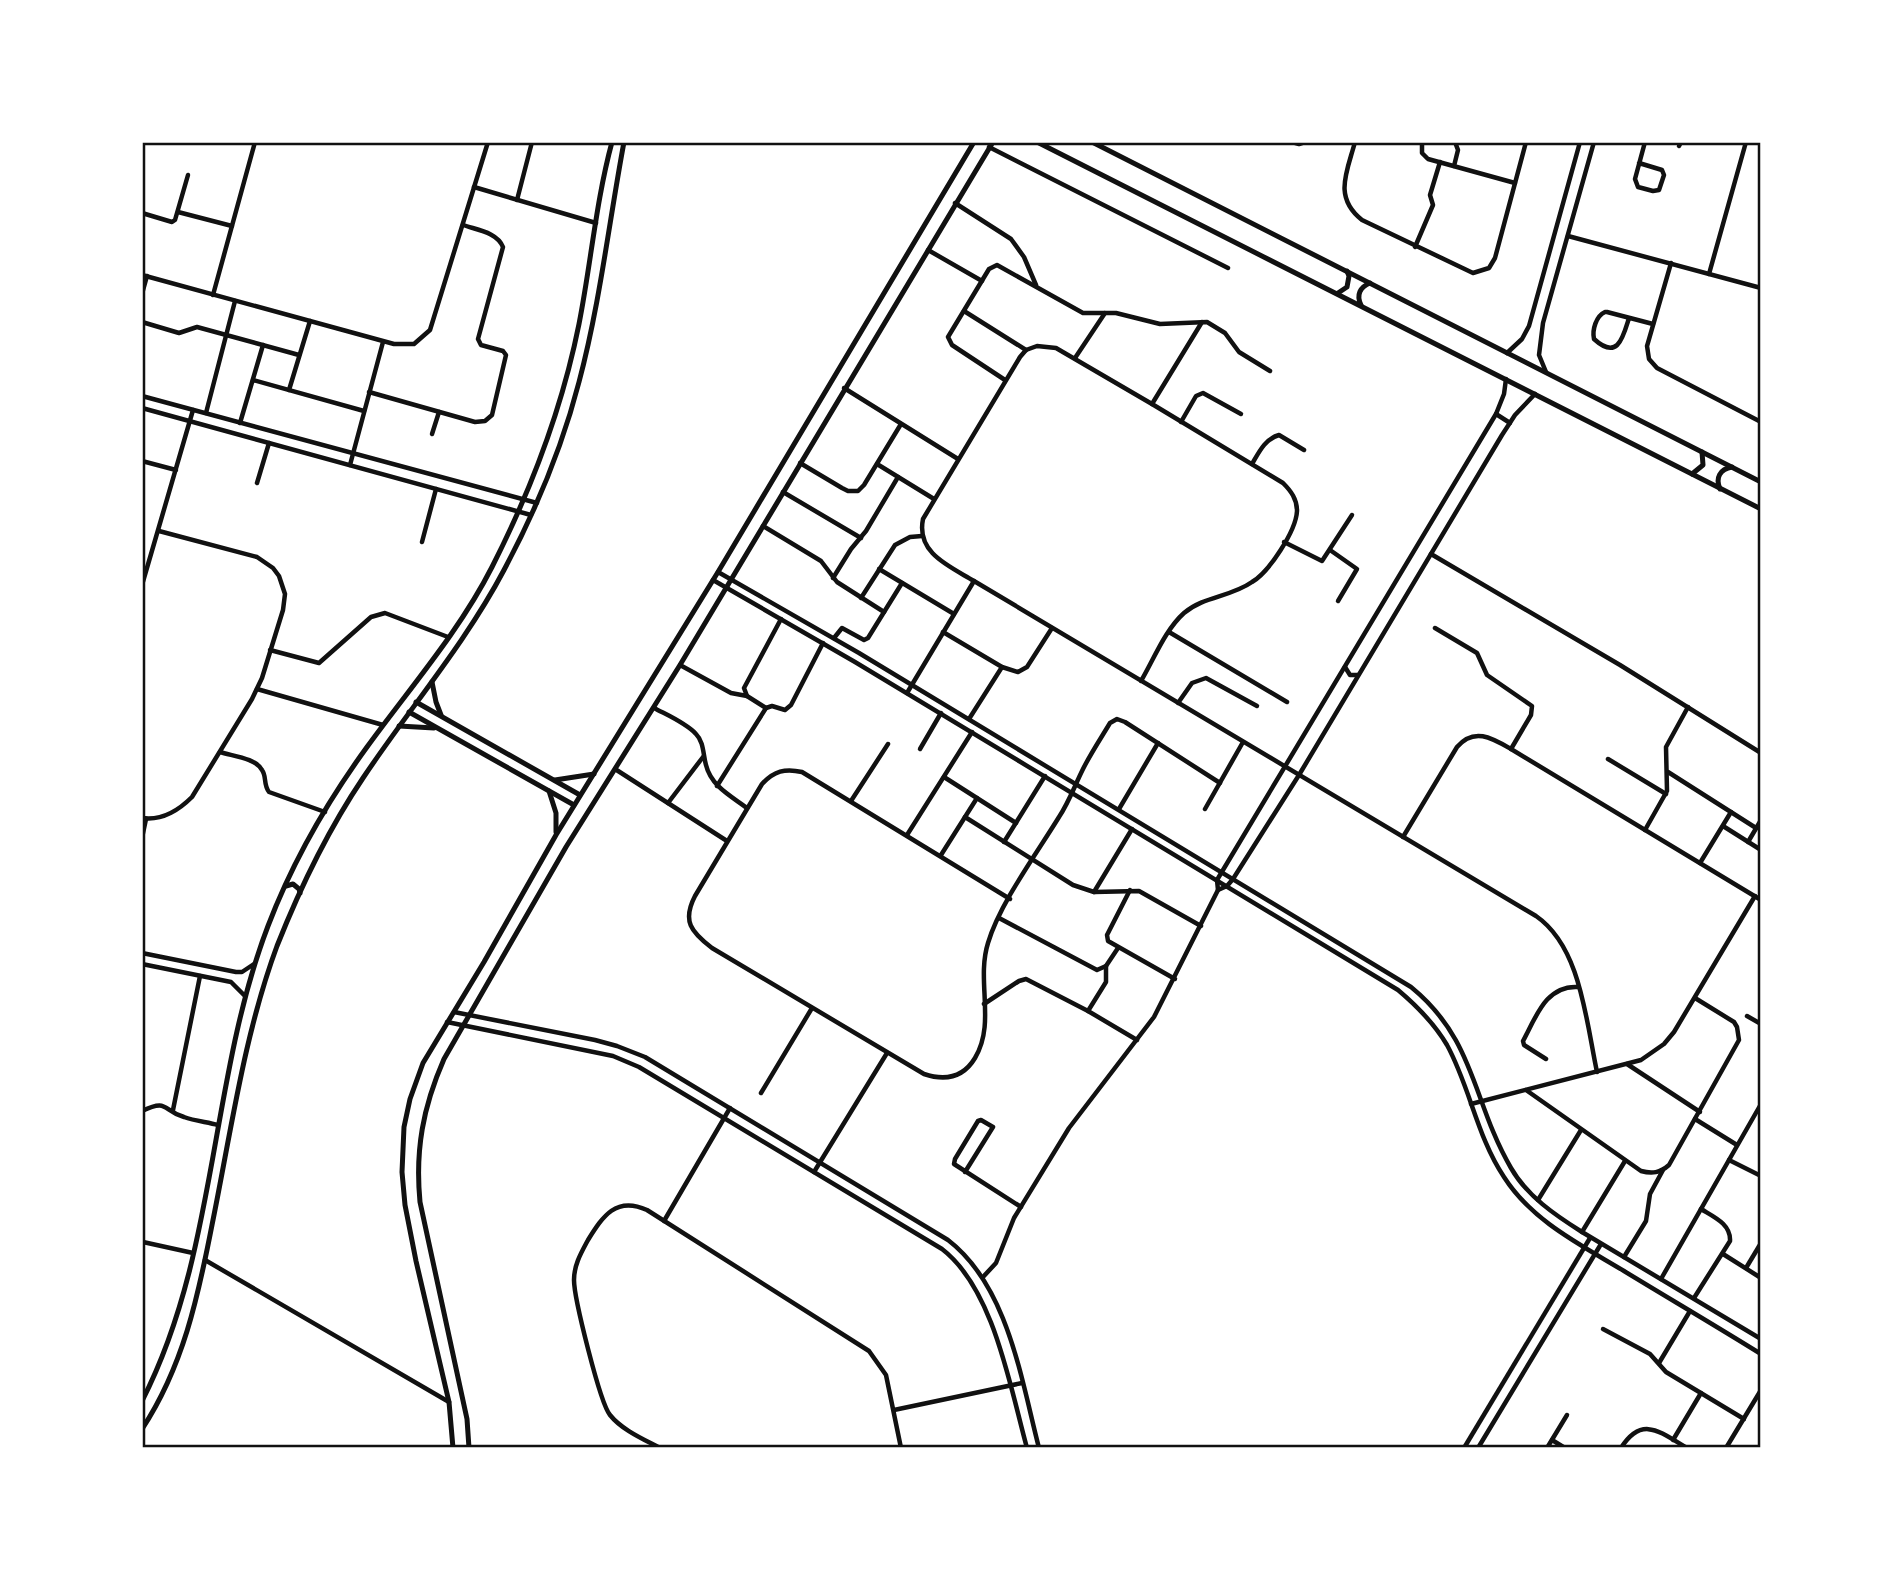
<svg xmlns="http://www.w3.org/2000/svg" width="1903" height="1590" font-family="Mulish,sans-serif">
<rect width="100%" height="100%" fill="#fff"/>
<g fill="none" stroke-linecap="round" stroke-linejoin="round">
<g stroke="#111" stroke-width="4.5">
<path d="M1292 142 1299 144 1305 142"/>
<path d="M1355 142C1347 172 1333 197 1362 220L1473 273 1489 268 1495 258 1526 142"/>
<path d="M1422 142V153L1428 159 1515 183"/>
<path d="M1679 146 1681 142"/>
<path d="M989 147 1228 268"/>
<path d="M1639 163 1662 170 1664 175 1659 190 1653 191 1638 187 1635 179 1645 142"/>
<path d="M1454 166 1458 150 1455 142"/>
<path d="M474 187 596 223"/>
<path d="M517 200 532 142"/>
<path d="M955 203 1011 239 1024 257 1036 285"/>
<path d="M178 212 232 226"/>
<path d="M142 213 172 222 175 220 188 175"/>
<path d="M1568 236 1761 288"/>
<path d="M1415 247 1433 205 1430 195 1440 162"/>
<path d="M928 250 982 281"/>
<path d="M1671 263 1647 346 1649 359 1657 368 1761 422"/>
<path d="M1709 274 1746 142"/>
<path d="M142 275 394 344H414L430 330 488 142"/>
<path d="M142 294 147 276"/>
<path d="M213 295 255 142"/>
<path d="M964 311 1026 350"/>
<path d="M1629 318C1623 337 1618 361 1594 339 1592 330 1596 316 1605 312H1607L1653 324"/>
<path d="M142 322 179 333 197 327 299 355"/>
<path d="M1507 353 1522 339 1529 326 1580 142"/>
<path d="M1075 358 1105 313"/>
<path d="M1546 372 1539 355 1543 323 1594 142"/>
<path d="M253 380 364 411"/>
<path d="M1005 380 952 345 948 337 989 269 997 265 1083 313H1116L1160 324 1207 322 1225 333 1239 352 1270 371"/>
<path d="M844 388 958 459"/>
<path d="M289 390 310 321"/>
<path d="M369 392 475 422 485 421 492 415 506 355 503 351 481 345 478 339 503 247C497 232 477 230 463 225"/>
<path d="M142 396 537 503"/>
<path d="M1152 404 1202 322"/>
<path d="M142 408 531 515"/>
<path d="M206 413 235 301"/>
<path d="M1496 414 1510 423"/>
<path d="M1181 422 1196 396 1203 393 1241 414"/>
<path d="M240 423 263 345"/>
<path d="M432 434 439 412"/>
<path d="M142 461 176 470"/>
<path d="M800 463 842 488 848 491H858L864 485 901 424"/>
<path d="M877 464 934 499"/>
<path d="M1252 464C1259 452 1265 439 1279 435L1304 450"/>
<path d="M350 465 383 342"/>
<path d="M257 483 269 443"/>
<path d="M783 492 861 538"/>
<path d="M763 526 821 561 837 582 884 612"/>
<path d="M422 542 436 489"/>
<path d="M1284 542 1322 561 1352 515"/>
<path d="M1330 550 1357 569 1338 601"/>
<path d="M1431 554 1620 665 1761 753"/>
<path d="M879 569 954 614"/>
<path d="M718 572 859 653 1411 987C1476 1040 1472 1101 1511 1168 1527 1196 1555 1215 1582 1232L1761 1339"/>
<path d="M833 578 851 549 866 531 898 477"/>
<path d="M713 580 855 662 1398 990C1417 1006 1434 1023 1447 1045 1470 1087 1477 1137 1504 1177 1532 1221 1581 1245 1624 1271 1670 1299 1716 1326 1761 1354"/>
<path d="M142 585 193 410"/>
<path d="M861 598 895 545 910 537 922 536"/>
<path d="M1435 628 1477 653 1487 675 1532 706 1531 715 1511 749"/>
<path d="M943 632 1002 667 1018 672 1027 667 1052 628"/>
<path d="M1169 632 1287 702"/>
<path d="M834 638 842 628 864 640 868 638 902 583"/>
<path d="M270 650 319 663 371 617 385 613 448 637"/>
<path d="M680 665 731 693 747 696"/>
<path d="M1345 667 1350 675H1358"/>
<path d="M1141 681C1154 659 1165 630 1184 613 1204 596 1231 597 1252 582 1269 572 1296 531 1297 511 1297 499 1291 491 1283 483L1152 404 1056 348 1037 346 1026 350 1020 357 923 519C916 553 949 566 974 581L1536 916C1581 947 1586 1021 1597 1072"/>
<path d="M257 689 383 725"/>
<path d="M907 693 974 581"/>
<path d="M1178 703 1192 683 1206 678 1257 706"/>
<path d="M654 708C667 715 686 723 696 734 704 742 703 755 706 765 711 786 731 796 747 808"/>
<path d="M766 708 747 696 744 688 781 619"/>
<path d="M969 719 1002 667"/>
<path d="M920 749 941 713"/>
<path d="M220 752C232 756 256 758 262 770 267 777 263 784 269 792L325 812"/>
<path d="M1608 759 1666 794"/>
<path d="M615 769 727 841"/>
<path d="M1668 772 1756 828"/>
<path d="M944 777 1016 823"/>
<path d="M717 786 766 708 772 706 785 710 791 705 823 643"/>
<path d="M851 801 888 744"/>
<path d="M668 803 703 757"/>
<path d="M1119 809 1158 743"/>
<path d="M1205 809 1243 742"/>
<path d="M965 817 1073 885 1094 892 1139 891 1201 926"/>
<path d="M142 818C162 821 178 811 192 797L252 699 262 678 283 610 285 594 279 576 273 568 257 557 159 531"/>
<path d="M1723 826 1761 850"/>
<path d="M1645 830 1667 791 1666 747 1688 707"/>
<path d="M907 835 972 732"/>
<path d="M1403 837 1457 747C1474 727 1492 738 1511 749L1761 900"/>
<path d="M142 838 146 819"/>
<path d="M1004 842 1045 776"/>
<path d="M1748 842 1761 820"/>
<path d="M941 855 977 798"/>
<path d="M1700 863 1731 812"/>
<path d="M1130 890 1107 935 1108 941 1175 979"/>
<path d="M1218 890 1227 886 1233 879 1299 775 1502 435 1515 415 1535 394"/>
<path d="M1094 892 1132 829"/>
<path d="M1010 899 802 772C785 768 774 771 762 784L695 896C682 921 691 932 712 948L924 1074C945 1081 963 1078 975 1058 996 1023 976 981 988 943 1000 903 1037 853 1059 817 1069 802 1075 785 1083 769 1091 753 1101 738 1110 723L1117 719 1125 722 1220 783"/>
<path d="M999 918 1097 970 1106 966 1118 948"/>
<path d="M142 953 236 972H242L254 964"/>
<path d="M142 964 231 982 245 996"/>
<path d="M984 1004 1019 981 1026 979 1088 1011 1137 1040"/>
<path d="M1088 1011 1106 982V966"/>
<path d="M454 1012 595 1040 617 1046 645 1057 948 1240C1008 1286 1021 1379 1039 1448"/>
<path d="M1747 1016 1761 1024"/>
<path d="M447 1022 613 1056 639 1067 942 1249C994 1289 1010 1387 1027 1448"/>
<path d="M1546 1059 1524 1045 1523 1041C1536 1017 1546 985 1578 987"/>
<path d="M1627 1064 1700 1112"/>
<path d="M1526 1090 1641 1171C1652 1174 1660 1173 1669 1165L1739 1040 1737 1027 1734 1022 1695 998"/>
<path d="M761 1093 812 1008"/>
<path d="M1471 1104 1641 1060 1664 1044 1674 1032 1755 896"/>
<path d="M173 1110 200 976"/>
<path d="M142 1111C169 1098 162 1111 184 1117 195 1121 207 1122 218 1125"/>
<path d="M1695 1119 1737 1145"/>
<path d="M1729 1160 1761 1176"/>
<path d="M814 1172 887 1053"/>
<path d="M965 1172 993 1127 981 1120 978 1121 955 1159 954 1164 1021 1207"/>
<path d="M1538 1200 1581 1130"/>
<path d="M664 1221 730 1108"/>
<path d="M1582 1232 1625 1161"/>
<path d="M143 1242 193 1253"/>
<path d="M1723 1254 1761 1278"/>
<path d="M1624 1257 1646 1221 1650 1194 1663 1170"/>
<path d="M205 1260 449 1402"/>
<path d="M1746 1268 1761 1243"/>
<path d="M983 1277 996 1263 1014 1218 1069 1128 1154 1017 1218 890 1217 880 1496 414 1504 394 1506 379"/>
<path d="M1661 1279 1761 1104"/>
<path d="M1694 1298 1730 1241C1731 1224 1714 1217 1701 1209"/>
<path d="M1603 1329 1650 1354 1666 1372 1744 1419"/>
<path d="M1659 1363 1690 1311"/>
<path d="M894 1410 1022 1383"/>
<path d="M1552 1440 1565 1448"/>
<path d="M1673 1440 1701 1393"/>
<path d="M660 1448C643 1439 622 1430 610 1415 600 1403 574 1298 574 1280 574 1265 581 1253 588 1240 603 1216 616 1196 647 1210L869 1351 886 1375 901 1448"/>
<path d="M1464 1448 1590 1238"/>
<path d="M1478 1448 1601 1244"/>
<path d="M1547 1448 1567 1415"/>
<path d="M1621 1448C1642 1415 1660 1432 1687 1448"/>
<path d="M1726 1448 1761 1390"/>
</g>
<g stroke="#111" stroke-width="5">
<path d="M1037 142 1761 509"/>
<path d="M1092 142 1761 482"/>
<path d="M1338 293 1347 287 1349 276 1347 271"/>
<path d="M1361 305C1356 295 1360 287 1370 283"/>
<path d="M1692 474 1703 465 1702 452"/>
<path d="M1720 489C1715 478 1720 469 1732 467"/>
<path d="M432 682 436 702 441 715"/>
<path d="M416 702 580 795"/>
<path d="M409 712 574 805"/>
<path d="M399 726 434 728"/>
<path d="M555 780 594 774"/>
<path d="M549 791 556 813V832"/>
<path d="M286 886 293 884 299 889 300 893"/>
<path d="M142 1401C218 1253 209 1080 268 926 292 863 327 802 367 747 409 689 459 632 492 567 531 490 562 409 579 324 591 263 596 201 612 142"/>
<path d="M142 1429C183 1367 198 1297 212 1225 231 1132 244 1035 277 946 300 888 328 830 363 778 409 709 465 644 504 570 536 510 562 448 579 382 600 303 609 222 624 142"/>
<path d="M453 1448 449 1402 416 1261 405 1205 402 1172 404 1127 410 1099 423 1063 484 962 556 835 718 572 974 142"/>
<path d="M469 1448 467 1419 420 1202C415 1150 423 1107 444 1059L566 847 680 665 993 142"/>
</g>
</g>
<rect width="1903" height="1590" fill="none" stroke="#ffffff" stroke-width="287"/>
<rect x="144" y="144" width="1615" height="1302" fill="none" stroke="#111" stroke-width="2.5"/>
</svg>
